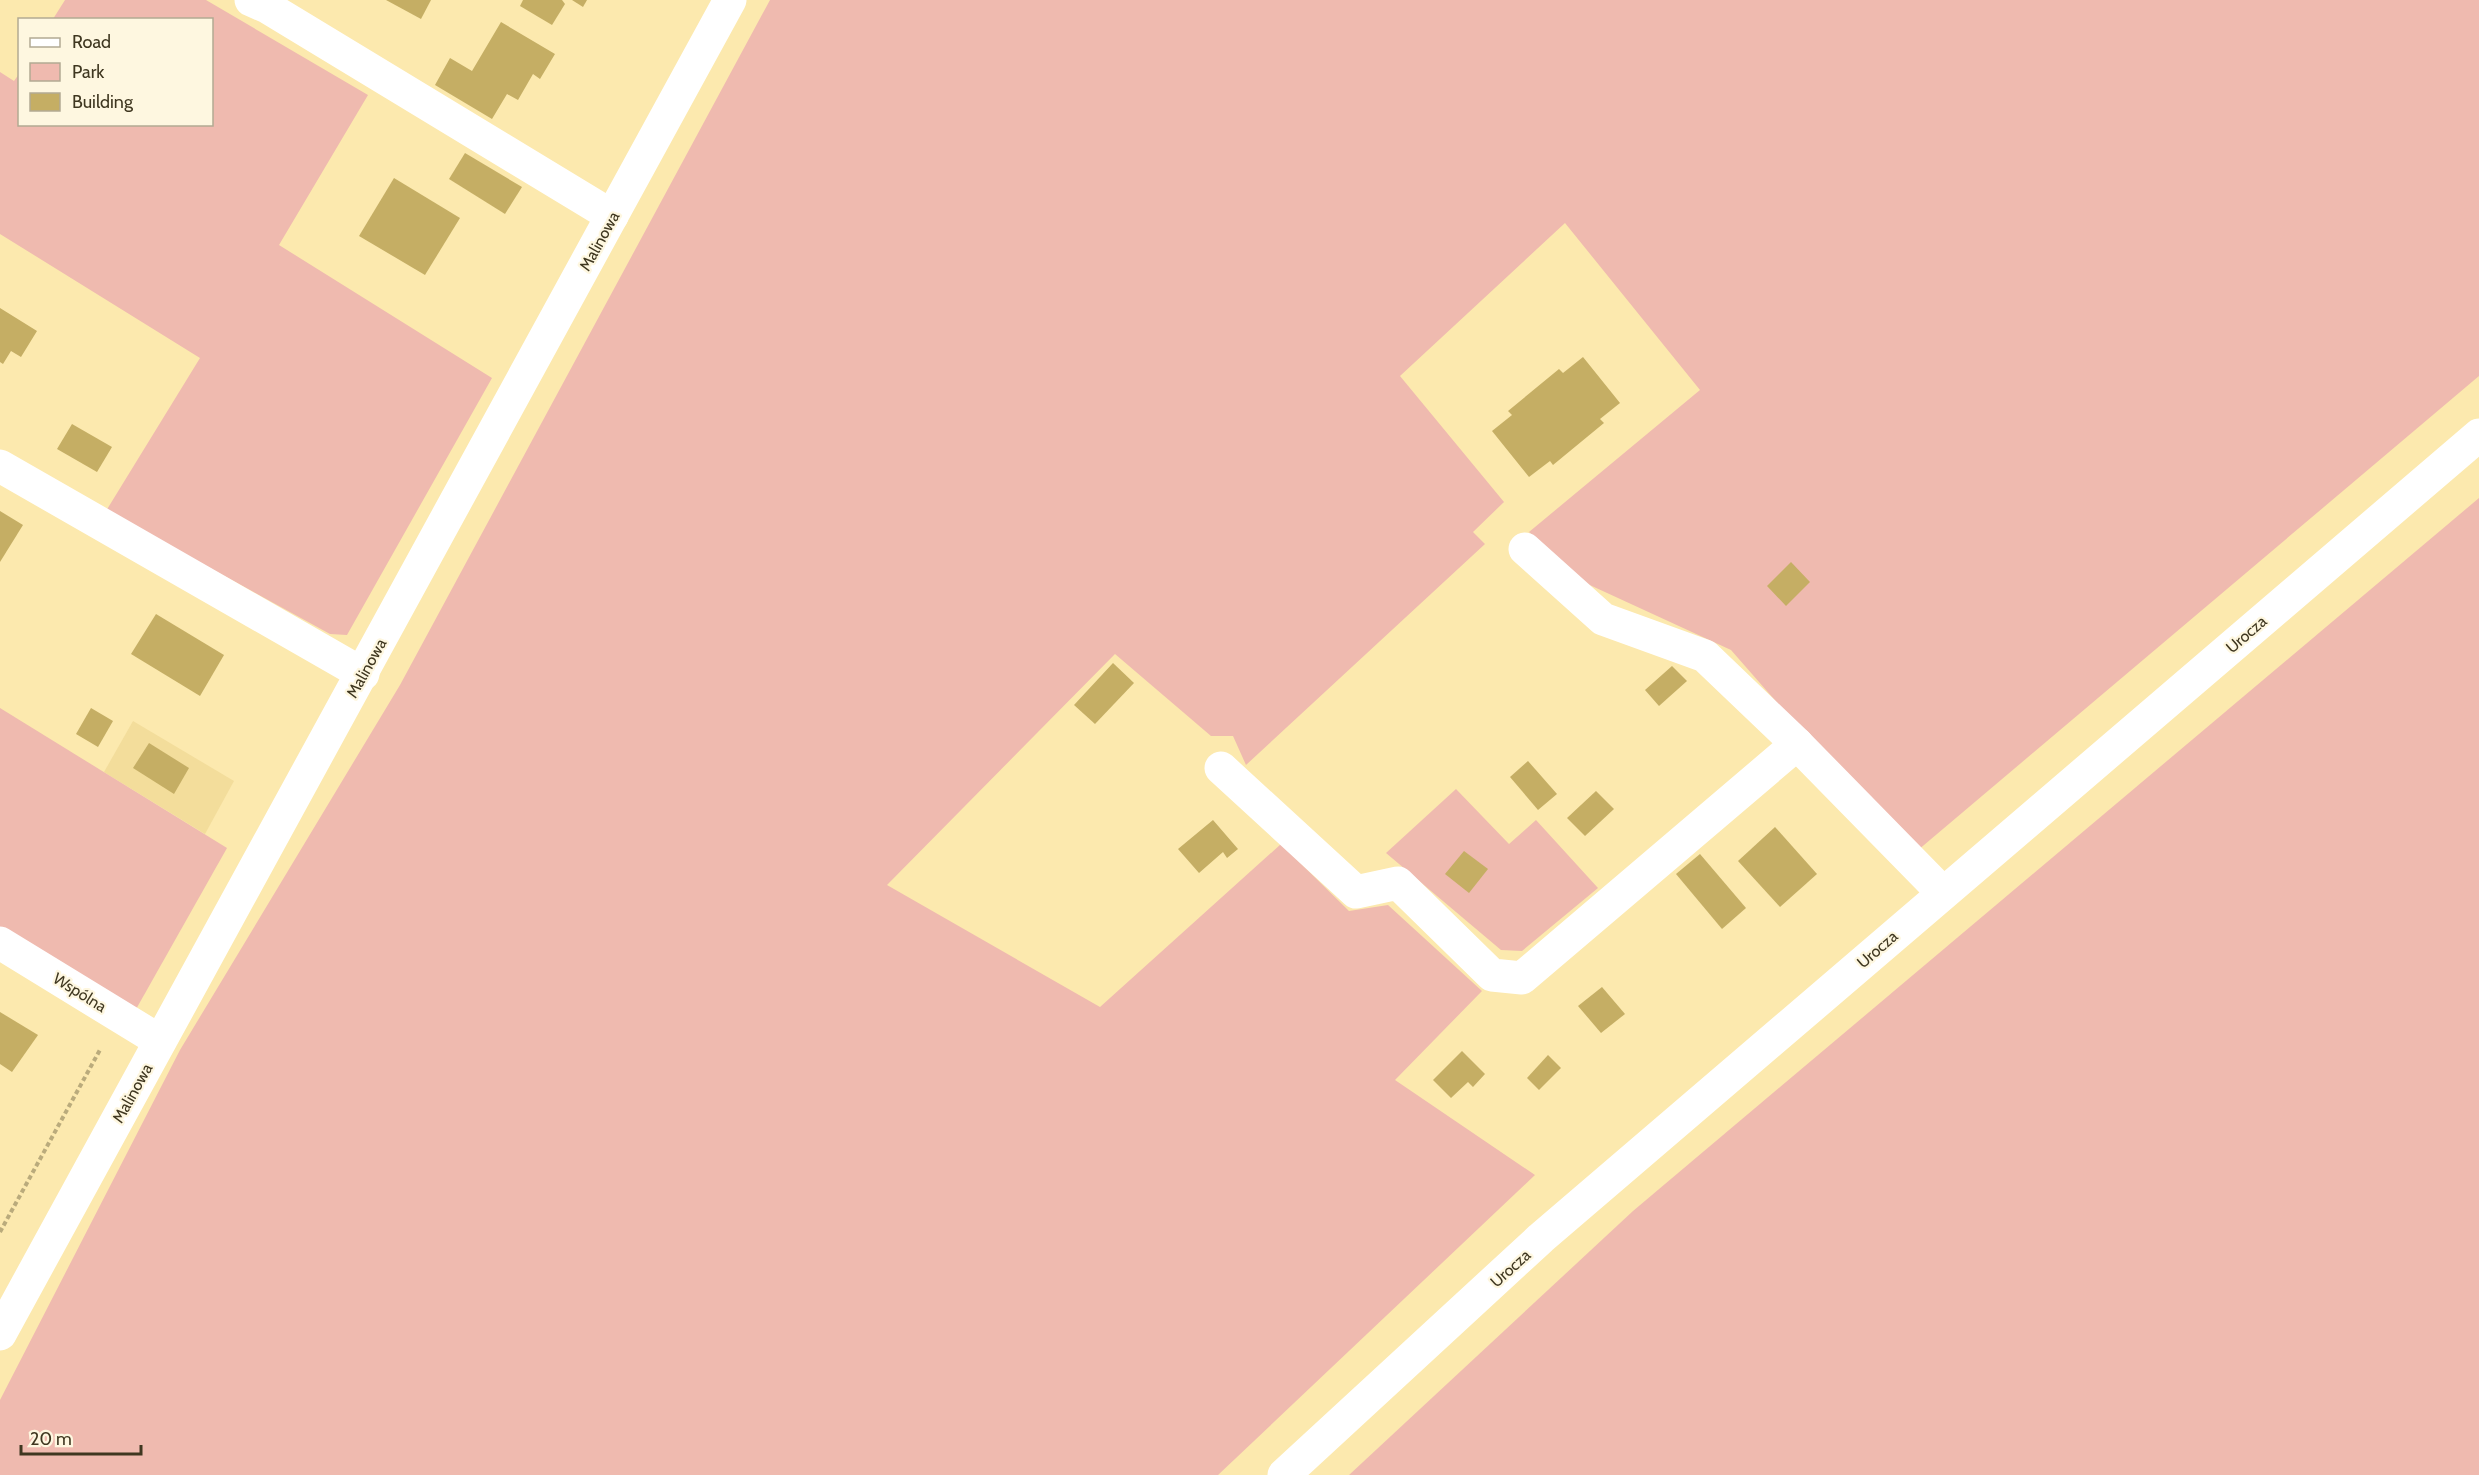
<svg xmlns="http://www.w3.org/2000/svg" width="2479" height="1475" font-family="Cabin,sans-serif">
<rect width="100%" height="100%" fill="#fce9ae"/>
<path fill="#f3dd9b" d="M133 721 234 781 205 834 104 772Z"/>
<g fill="#efbaaf">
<path d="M65 0H206L368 95 279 245 492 378 347 635 330 634 106 511 200 358 0 234V72L14 81 19 74 20 124H212V20L53 19Z"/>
<path d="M770 0H2479V376L1911 856 1731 650 1581 581 1529 532 1700 390 1565 223 1400 376 1504 502 1473 532 1485 544 1246 765 1233 736H1211L1115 654 887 885 1100 1007 1281 844 1349 911 1388 905 1482 991 1395 1080 1535 1175 1218 1475H0V1400L180 1050 400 685Z"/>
<path d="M2479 498V1475H1349L1633 1211Z"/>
<path d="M0 708 227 848 135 1011 0 928Z"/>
<path d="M1456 789 1509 844 1536 820 1598 888 1522 951 1501 950 1386 853Z"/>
</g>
<g fill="#c5ae64">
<path d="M386 0H431L421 19Z"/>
<path d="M523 0H562L565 4 552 25 520 6Z"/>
<path d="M572 0H587L583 7Z"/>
<path d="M501 22 555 54 540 79 533 74 518 100 507 94 492 119 435 85 450 58 472 71Z"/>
<path d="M465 153 522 187 505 214 449 179Z"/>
<path d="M394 178 460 218 425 275 359 236Z"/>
<path d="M0 308 37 331 21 357 11 351 3 364 0 362Z"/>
<path d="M1583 357 1620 403 1600 419 1604 423 1553 465 1550 461 1529 477 1492 431 1512 415 1508 411 1559 369 1563 373Z"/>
<path d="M72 424 112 447 97 472 57 449Z"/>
<path d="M0 511 23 525 0 562Z"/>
<path d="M1791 562 1810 582 1786 606 1767 586Z"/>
<path d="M156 614 224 655 200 696 131 654Z"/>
<path d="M1113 663 1134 683 1095 724 1074 705Z"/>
<path d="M1672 666 1687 681 1659 706 1645 690Z"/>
<path d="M91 708 113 721 98 747 76 734Z"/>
<path d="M149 743 189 768 174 794 133 768Z"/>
<path d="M1528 761 1557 794 1538 810 1510 777Z"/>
<path d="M1596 791 1614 809 1585 836 1567 818Z"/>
<path d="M1213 820 1238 849 1227 858 1223 852 1199 873 1178 849Z"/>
<path d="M1775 827 1817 874 1780 907 1738 861Z"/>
<path d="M1464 851 1488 869 1469 893 1445 874Z"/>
<path d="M1700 854 1746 908 1722 929 1676 874Z"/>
<path d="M1602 987 1625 1014 1601 1033 1578 1006Z"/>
<path d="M0 1012 38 1035 12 1072 0 1064Z"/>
<path d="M1462 1051 1485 1074 1473 1087 1468 1082 1451 1098 1433 1080Z"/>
<path d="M1548 1055 1561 1068 1539 1090 1527 1078Z"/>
</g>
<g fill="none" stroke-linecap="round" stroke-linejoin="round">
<path stroke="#baab7c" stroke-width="4" stroke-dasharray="4.5 3" stroke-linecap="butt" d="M0 1232 101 1048"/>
<g stroke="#fff" stroke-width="33">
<path d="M251 0 267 7 612 216"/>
<path d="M0 466 363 674"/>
<path d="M1525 549 1603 619 1705 656 1797 744 1943 893"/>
<path d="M1221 768 1356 892 1398 883 1492 975 1522 978 1797 744"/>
<path d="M0 943 160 1041"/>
<path d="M0 1334 730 0"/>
<path d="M1284 1475 1541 1238 2479 435"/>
</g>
</g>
<g text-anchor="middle" stroke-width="4.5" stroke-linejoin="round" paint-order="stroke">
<g font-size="16" fill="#3f3720" stroke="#fef7e0">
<text transform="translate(599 241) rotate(-61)" y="6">Malinowa</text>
<text transform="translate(2246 634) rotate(-41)" y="6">Urocza</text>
<text transform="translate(366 668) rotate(-61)" y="6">Malinowa</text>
<text transform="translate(1877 949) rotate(-41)" y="6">Urocza</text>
<text transform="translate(80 992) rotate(32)" y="6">Wspólna</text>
<text transform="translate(132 1093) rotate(-61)" y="6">Malinowa</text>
<text transform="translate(1510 1268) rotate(-42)" y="6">Urocza</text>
</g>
</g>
<rect x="18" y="18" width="195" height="108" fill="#fef7e0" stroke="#b2aa93" stroke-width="1.5"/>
<rect x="30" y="38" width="30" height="9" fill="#ffffff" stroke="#b2aa93" stroke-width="1.5"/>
<text x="72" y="48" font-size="18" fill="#3f3720">Road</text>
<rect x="30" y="63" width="30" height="18" fill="#efbaaf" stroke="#b2aa93" stroke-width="1.5"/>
<text x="72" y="78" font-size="18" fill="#3f3720">Park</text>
<rect x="30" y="93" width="30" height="18" fill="#c5ae64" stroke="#b2aa93" stroke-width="1.5"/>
<text x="72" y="108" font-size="18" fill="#3f3720">Building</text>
<path d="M21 1445v9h120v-9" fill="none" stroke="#3f3720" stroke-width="3"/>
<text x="30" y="1445" font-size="18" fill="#3f3720" stroke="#fef7e0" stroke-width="4.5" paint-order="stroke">20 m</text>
</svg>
